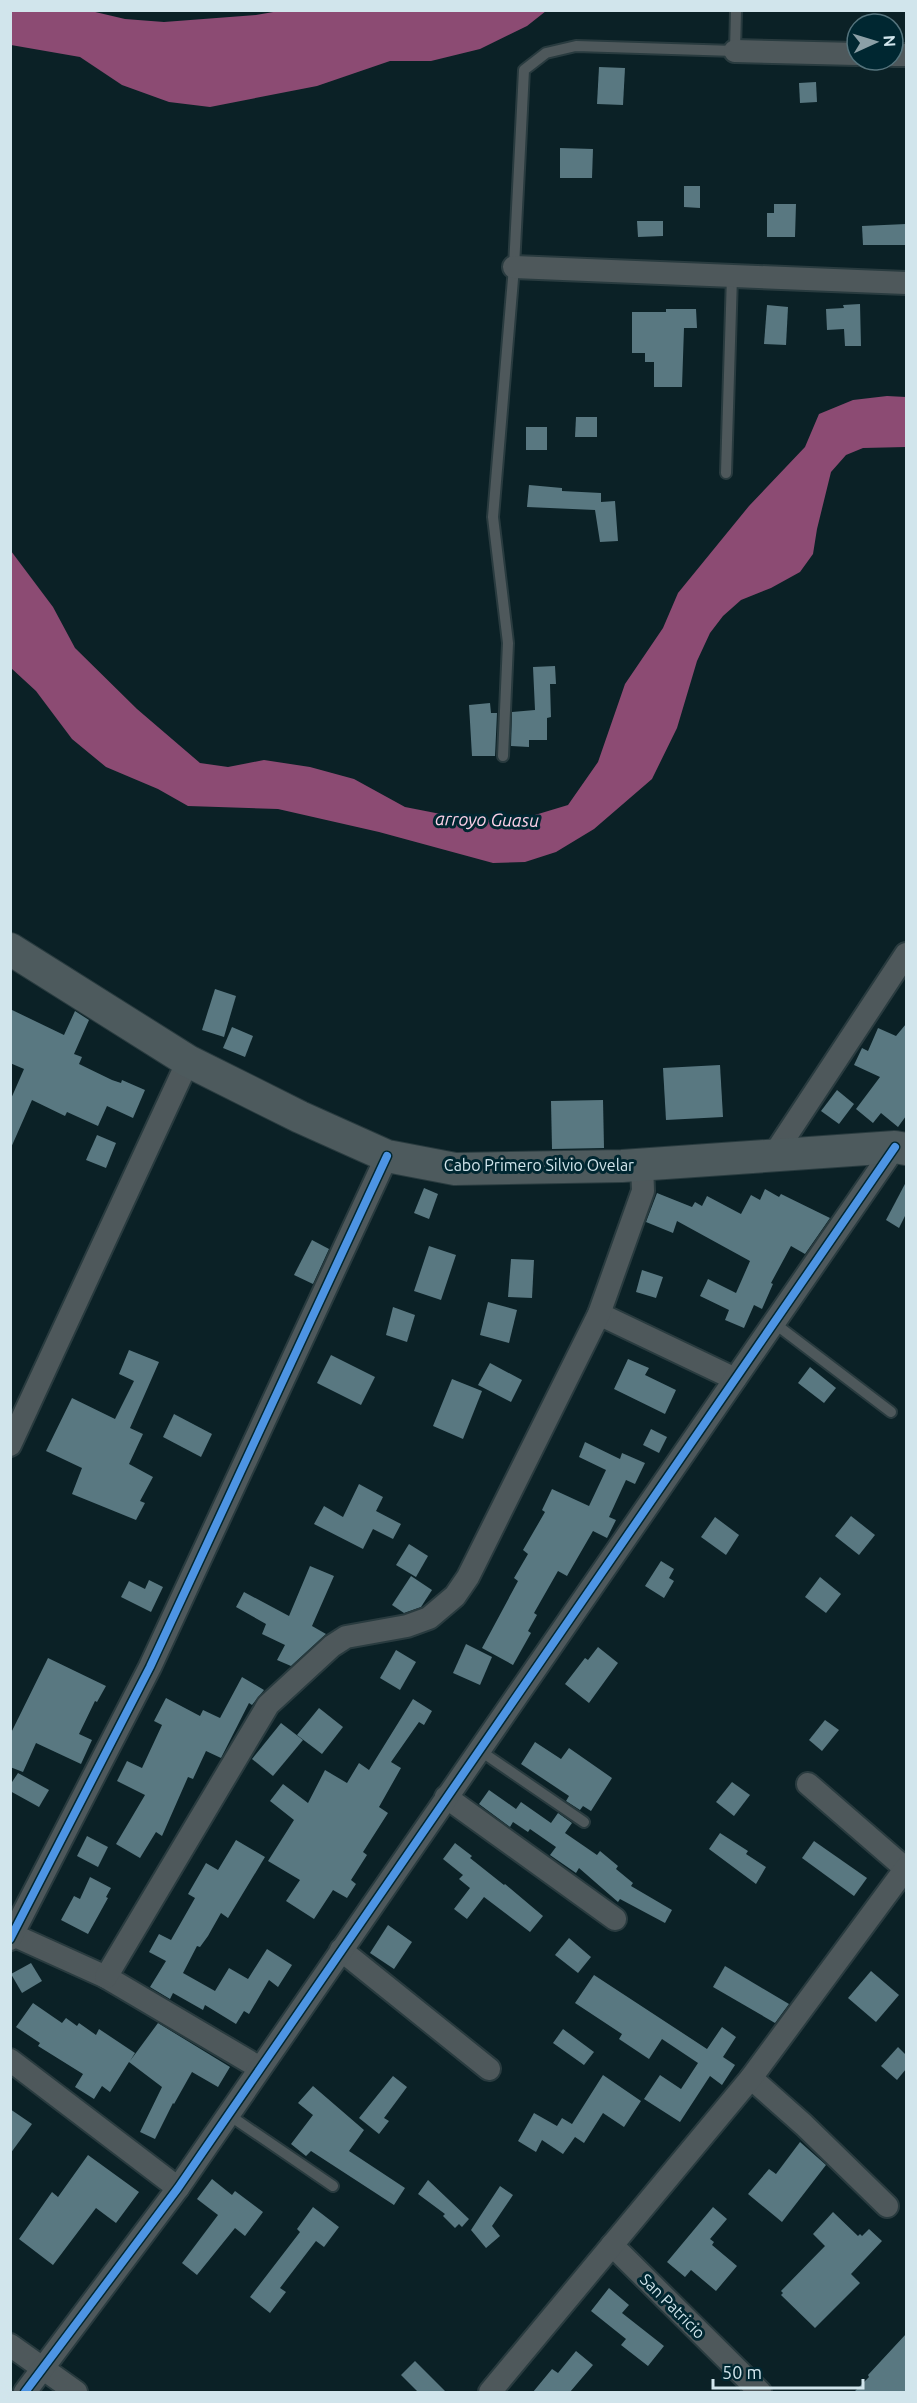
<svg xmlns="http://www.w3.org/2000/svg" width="917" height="2403" font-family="Ubuntu,sans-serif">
<rect width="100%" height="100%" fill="#0b2126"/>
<g fill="#8c4b73">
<path d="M279 11H546L527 26 480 49 431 61H390L317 86 210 107 169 102 122 85 80 57 11 45V11H91L125 19 164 22 256 15Z"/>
<path d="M887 396 906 397V447L863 448 846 455 831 472 817 529 813 554 800 572 771 588 741 600 723 616 710 633 697 661 677 728 652 779 594 829 556 852 525 862 493 863 379 832 278 809 188 806 158 789 106 767 72 739 36 691 11 668V551L53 607 75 648 137 709 200 763 228 767 264 760 310 767 354 779 405 807 461 818 515 821 568 805 598 762 625 684 663 628 678 593 749 506 805 447 819 414 853 400Z"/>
</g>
<g fill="#597881">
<path d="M599 67 625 68 623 105 597 104Z"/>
<path d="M816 82 817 102 800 103 799 83Z"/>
<path d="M560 148 593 149 592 178H560Z"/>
<path d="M684 186H700V208L684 207Z"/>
<path d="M774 204H796L795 237H767V213H774Z"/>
<path d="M637 221H663V236L638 237Z"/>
<path d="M906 224V245H863L862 226Z"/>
<path d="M860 304 861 346H845L844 329 827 330 826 309 844 308 843 305Z"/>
<path d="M767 305 788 307 786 345 764 344Z"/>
<path d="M666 309H696L697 328H684L682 387H654V362H645V353H632V312H666Z"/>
<path d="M576 417H597V437H575Z"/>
<rect x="526" y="427" width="21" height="23"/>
<path d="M529 485 562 488V491L601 493V502L615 501 618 541 600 542 595 510 527 507Z"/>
<path d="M555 666 556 684H550L551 717 547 718V740H529V747L511 746 512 712 535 710 533 667Z"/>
<path d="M490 703 491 713H497L495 756H472L469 705Z"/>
<path d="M215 989 236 996 224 1037 202 1030Z"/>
<path d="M10 1009 64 1035 75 1011 89 1020 74 1054 82 1057 79 1064 112 1080 121 1083 122 1080 145 1090 133 1118 107 1106 98 1126 67 1112 65 1116 32 1100 10 1150V1101L24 1069 10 1063Z"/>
<path d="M906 1024V1116L898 1127 881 1113 873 1123 856 1109 880 1077 854 1065 862 1048 868 1051 878 1028 896 1036Z"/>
<path d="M232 1027 253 1036 245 1057 223 1048Z"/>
<path d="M720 1065 723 1117 666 1120 663 1068Z"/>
<path d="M837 1090 854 1104 839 1124 821 1111Z"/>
<path d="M603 1100 604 1148 552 1149 551 1101Z"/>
<path d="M97 1135 116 1143 106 1168 86 1160Z"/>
<path d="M906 1182V1214L899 1228 886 1220Z"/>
<path d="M424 1188 438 1194 429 1219 414 1213Z"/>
<path d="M765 1189 779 1197 781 1194 830 1218 805 1254 791 1246 771 1283 773 1284 762 1309 754 1305 744 1328 725 1320 729 1310 700 1296 708 1279 736 1293 750 1261 677 1221 673 1233 646 1222 657 1193 692 1207 695 1202 702 1206 707 1196 741 1214 751 1195 760 1200Z"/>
<path d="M312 1240 329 1249 313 1284 294 1275Z"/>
<path d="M429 1246 456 1255 441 1300 414 1291Z"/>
<path d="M511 1259 534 1260 532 1298 508 1297Z"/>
<path d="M642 1270 663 1277 656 1298 636 1292Z"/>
<path d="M488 1302 517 1310 509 1343 480 1335Z"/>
<path d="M393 1307 415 1315 407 1342 386 1335Z"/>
<path d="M129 1350 159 1362 130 1428 143 1434 129 1464 153 1477 140 1501 145 1503 136 1520 72 1494 82 1468 46 1451 72 1398 115 1419 134 1381 119 1374Z"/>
<path d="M331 1355 375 1377 361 1405 317 1383Z"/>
<path d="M628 1359 649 1368 645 1375 676 1390 665 1414 614 1389Z"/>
<path d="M490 1363 522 1380 511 1402 478 1385Z"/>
<path d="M810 1367 836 1388 824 1403 798 1383Z"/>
<path d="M452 1379 482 1391 463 1439 433 1426Z"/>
<path d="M174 1414 212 1434 201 1457 163 1437Z"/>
<path d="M651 1429 667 1437 659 1453 643 1445Z"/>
<path d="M585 1442 620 1459 622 1453 645 1463 635 1484 626 1480 609 1517 616 1520 607 1538 593 1531 567 1576 558 1571 534 1613 537 1615 528 1631 531 1633 513 1665 482 1648 518 1581 514 1578 528 1554 523 1550 545 1512 542 1510 552 1489 589 1506 606 1470 579 1457Z"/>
<path d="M359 1484 383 1497 376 1511 401 1524 393 1539 373 1529 363 1549 314 1524 324 1506 343 1517Z"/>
<path d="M851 1516 875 1535 859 1555 835 1536Z"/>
<path d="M715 1517 739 1535 726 1555 701 1537Z"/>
<path d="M409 1544 428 1556 416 1577 396 1565Z"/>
<path d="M661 1561 674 1569 669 1578 674 1581 664 1598 645 1586Z"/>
<path d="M310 1566 334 1576 312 1626 326 1634 291 1666 277 1660 285 1645 262 1634 266 1624 236 1607 244 1592 289 1616Z"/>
<path d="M411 1576 432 1590 421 1607 404 1613 392 1605Z"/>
<path d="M820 1577 841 1594 826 1613 805 1597Z"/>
<path d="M149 1580 163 1587 151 1612 121 1597 129 1581 145 1589Z"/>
<path d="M466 1644 492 1657 480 1685 453 1673Z"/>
<path d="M598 1647 618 1663 589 1703 565 1684 585 1658 588 1660Z"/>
<path d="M396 1650 416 1662 400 1690 380 1678Z"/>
<path d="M48 1658 106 1686 97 1702 95 1701 79 1734 92 1740 81 1764 36 1743 23 1772 10 1767V1735Z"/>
<path d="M242 1677 264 1690 252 1705 249 1703 221 1758 206 1751 193 1779 188 1777 162 1836 156 1832 140 1858 116 1844 145 1795 117 1781 127 1761 142 1768 162 1725 154 1721 166 1698 200 1716 203 1710 220 1718Z"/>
<path d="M413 1699 432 1711 424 1725 419 1722 391 1762 401 1768 379 1807 388 1813 363 1852 367 1855 351 1880 356 1884 347 1898 333 1890 314 1919 286 1901 300 1880 268 1861 294 1820 270 1801 283 1784 308 1803 325 1770 347 1783 359 1763 369 1770Z"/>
<path d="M319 1708 343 1727 322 1754 297 1735Z"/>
<path d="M825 1720 839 1730 822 1751 809 1740Z"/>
<path d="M281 1723 303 1740 273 1776 252 1759Z"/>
<path d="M535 1742 561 1759 569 1748 612 1778 591 1811 583 1806 580 1810 566 1801 569 1796 521 1764Z"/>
<path d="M18 1773 49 1790 39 1807 10 1791V1785Z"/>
<path d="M732 1782 750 1795 734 1816 716 1802Z"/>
<path d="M489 1790 516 1809 521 1802 551 1823 558 1813 572 1823 565 1833 597 1855 600 1851 618 1866 616 1869 633 1883 631 1886 672 1910 665 1923 620 1899 618 1902 579 1868 576 1873 550 1855 556 1847 530 1829 528 1832 513 1822 510 1827 479 1804Z"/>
<path d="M720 1833 748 1851 746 1854 766 1867 756 1884 709 1849Z"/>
<path d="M87 1836 108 1847 98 1867 77 1856Z"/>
<path d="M236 1840 265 1857 228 1918 221 1913 208 1936 200 1947 197 1946 183 1973 215 1991 229 1968 248 1979 267 1949 292 1965 278 1987 269 1980 249 2014 244 2011 236 2024 205 2005 203 2010 173 1993 170 1999 150 1987 166 1961 149 1952 159 1934 171 1940 195 1898 188 1894 206 1863 218 1870Z"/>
<path d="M814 1841 867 1878 854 1896 802 1858Z"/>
<path d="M455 1843 472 1856 470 1858 504 1885 505 1884 543 1916 530 1932 484 1897 467 1919 454 1909 470 1888 459 1879 463 1875 443 1859Z"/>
<path d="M90 1877 111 1888 106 1897 108 1898 88 1934 61 1920 74 1896 80 1899Z"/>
<path d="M388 1925 412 1942 394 1969 370 1953Z"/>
<path d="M569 1938 591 1957 578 1973 555 1955Z"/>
<path d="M31 1963 42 1981 22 1993 11 1974Z"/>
<path d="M725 1966 789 2004 775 2023 713 1987Z"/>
<path d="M871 1971 899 1995 876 2022 848 1998Z"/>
<path d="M594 1975 707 2049 722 2027 736 2037 723 2057 735 2065 722 2085 710 2076 680 2122 644 2099 660 2075 681 2089 698 2063 662 2039 649 2059 619 2039 622 2034 575 2003Z"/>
<path d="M33 2003 62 2023 66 2018 77 2026 79 2023 96 2035 99 2029 135 2053 130 2061 158 2023 230 2067 218 2087 192 2072 174 2104 173 2103 155 2139 140 2132 162 2087 129 2062 110 2092 102 2086 94 2099 75 2087 83 2074 38 2046 40 2043 16 2027Z"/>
<path d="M563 2029 594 2052 584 2065 553 2043Z"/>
<path d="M898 2047 906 2055V2069L897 2080 881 2066Z"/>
<path d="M603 2075 641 2101 624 2127 603 2113 584 2143 575 2137 563 2154 542 2140 536 2152 518 2141 534 2113 557 2126 562 2118 572 2124Z"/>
<path d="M393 2076 407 2087 384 2118 389 2121 379 2134 359 2118Z"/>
<path d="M313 2086 364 2130 349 2151 405 2188 394 2205 311 2151 306 2156 291 2144 313 2115 298 2103Z"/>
<path d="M10 2109 32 2124 10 2154Z"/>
<path d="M800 2142 826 2165 782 2222 748 2194 769 2169 776 2174Z"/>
<path d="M88 2155 139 2192 116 2223 96 2208 53 2265 19 2239 52 2192 58 2197Z"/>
<path d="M212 2179 232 2195 235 2191 263 2212 245 2236 235 2228 197 2275 182 2263 218 2215 197 2199Z"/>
<path d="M428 2180 469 2219 462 2227 459 2224 455 2228 443 2216 445 2214 418 2194Z"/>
<path d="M500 2186 513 2195 492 2226 500 2236 486 2248 471 2230Z"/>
<path d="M313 2207 339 2227 324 2247 316 2241 280 2288 286 2292 270 2313 250 2297 300 2232 297 2229Z"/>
<path d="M713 2207 727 2219 710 2239 714 2242 712 2245 737 2266 716 2291 691 2270 685 2277 667 2262Z"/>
<path d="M833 2212 858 2236 860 2234 862 2236 869 2229 882 2241 851 2274 860 2283 815 2328 781 2295 783 2293 781 2291 825 2246 813 2234Z"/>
<path d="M609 2288 629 2305 622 2313 664 2346 648 2366 621 2345 626 2339 591 2311Z"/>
<path d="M906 2334V2392H854L869 2377 868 2375Z"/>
<path d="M576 2351 593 2365 570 2392H533L552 2369 558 2373Z"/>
<path d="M415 2361 446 2392H418L401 2375Z"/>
</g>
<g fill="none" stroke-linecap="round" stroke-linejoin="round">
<g stroke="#293b3f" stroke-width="14">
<g id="service">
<path d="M726 473 732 276"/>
<path d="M503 756 508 643 493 517 514 267 524 70 546 53 576 46 735 51 736 10"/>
<path d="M774 1323 891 1412"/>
<path d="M479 1750 584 1822"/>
<path d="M229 2115 333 2186"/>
</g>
</g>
<g stroke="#293b3f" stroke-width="26">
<g id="minor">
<path d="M735 51 857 54"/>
<path d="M893 55H906"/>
<path d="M514 267 906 283"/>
<path d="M773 1156 906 954"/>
<path d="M599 1314 735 1379"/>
<path d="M10 1445 188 1061"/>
<path d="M808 1784 906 1869"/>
<path d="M446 1797 615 1919"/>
<path d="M13 1935 106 1977 260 2068"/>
<path d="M10 1939 150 1667 387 1156"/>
<path d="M341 1950 489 2069"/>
<path d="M106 1977 268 1705 332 1646 346 1637 407 1626 429 1618 455 1596 468 1577 599 1314 643 1191 642 1164"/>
<path d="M10 2060 178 2188"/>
<path d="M751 2078 804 2125 887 2206"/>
<path d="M612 2245 760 2392"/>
<path d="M10 2345 76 2392"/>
<path d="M25 2392 178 2188 895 1147"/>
<path d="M490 2392 751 2078 906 1868"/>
</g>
</g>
<g stroke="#293b3f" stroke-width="34">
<path id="secondary" d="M10 949 188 1061 300 1117 387 1156 455 1169 622 1166 895 1147 906 1149"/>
</g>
<use href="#service" stroke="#4e585b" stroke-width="10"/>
<use href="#minor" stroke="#4e585b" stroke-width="22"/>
<use href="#secondary" stroke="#4d5a5d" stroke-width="32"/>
<g stroke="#002731" stroke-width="11">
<g id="cycleway">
<path d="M10 1939 150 1667 387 1156"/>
<path d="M25 2392 178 2188 895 1147"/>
</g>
</g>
<use href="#cycleway" stroke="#4d94e3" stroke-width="8"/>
</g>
<g text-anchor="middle" stroke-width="6" stroke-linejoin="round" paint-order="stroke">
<g font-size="16" fill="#d1e5ec" stroke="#002731">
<text x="539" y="1171">Cabo Primero Silvio Ovelar</text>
<text transform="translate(673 2306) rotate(45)" y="6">San Patricio</text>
</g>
<g font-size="18" font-style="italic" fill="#fcd1e8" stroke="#002731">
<text transform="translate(487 820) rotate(1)" y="6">arroyo Guasu</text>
</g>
</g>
<rect width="917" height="2403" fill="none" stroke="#d1e5ec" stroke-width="24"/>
<g transform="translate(875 42) rotate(86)"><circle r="28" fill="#002731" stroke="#54737c" stroke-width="1.5"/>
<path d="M0-4.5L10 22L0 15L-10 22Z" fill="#8ca0a7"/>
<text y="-9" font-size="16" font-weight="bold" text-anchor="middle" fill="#d1e5ec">N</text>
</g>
<path d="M713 2379v9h150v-9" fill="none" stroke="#d1e5ec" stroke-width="3"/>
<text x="722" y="2379" font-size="18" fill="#d1e5ec" stroke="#002731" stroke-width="4.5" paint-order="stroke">50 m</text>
</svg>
